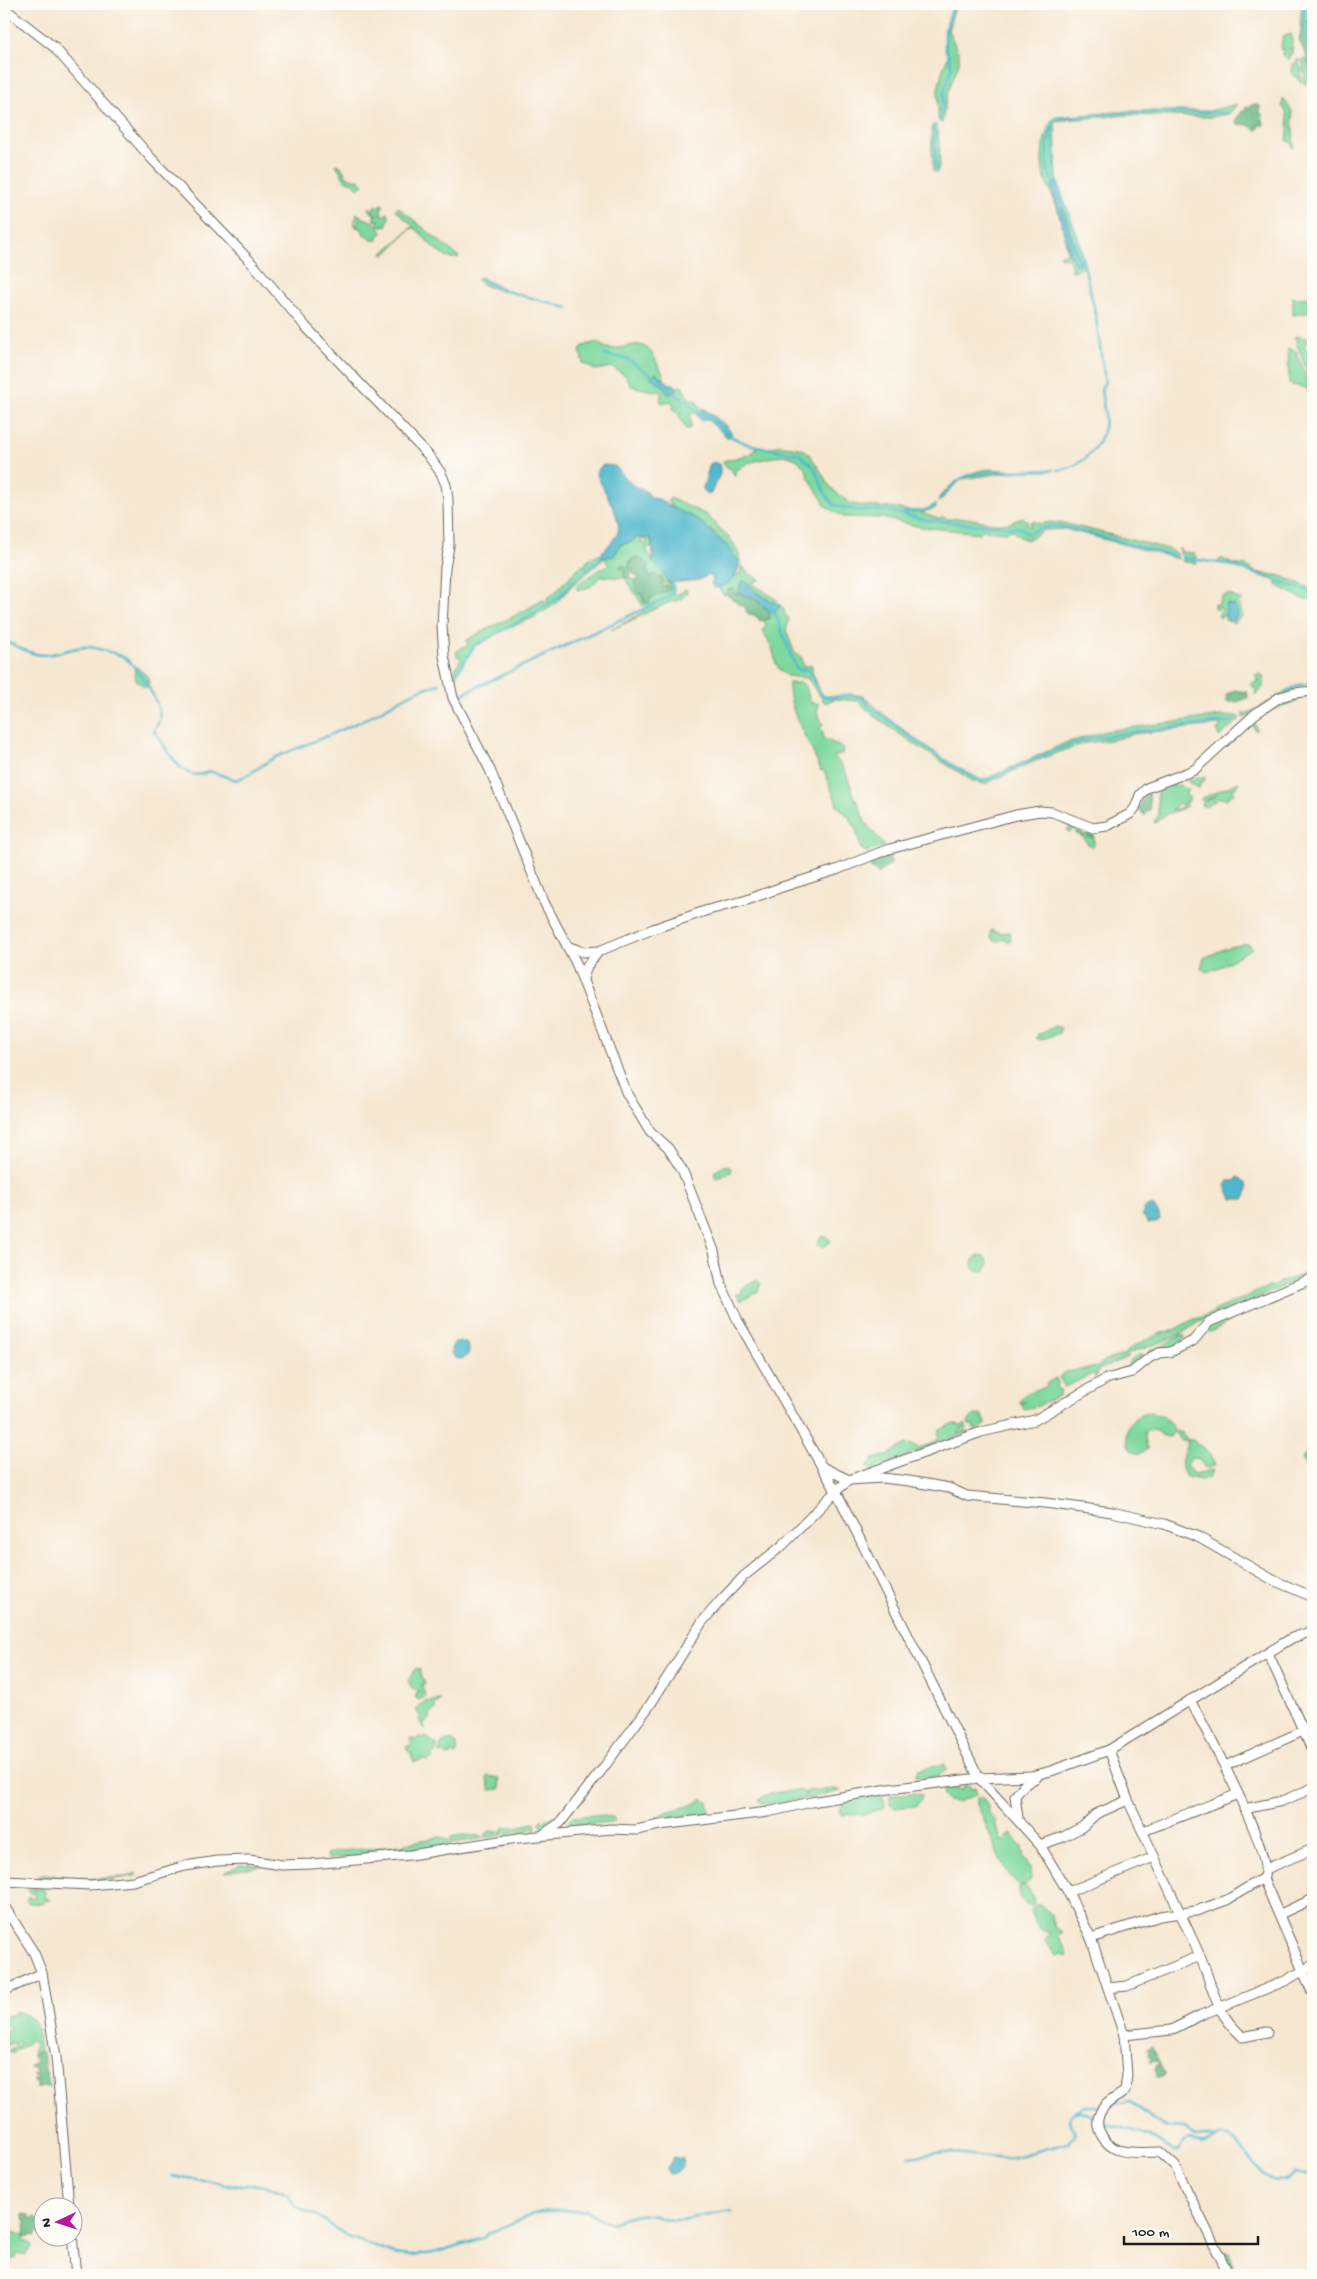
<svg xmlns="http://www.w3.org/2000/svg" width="1317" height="2279" font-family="'Gochi Hand',sans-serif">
<rect width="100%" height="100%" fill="#fdfcf7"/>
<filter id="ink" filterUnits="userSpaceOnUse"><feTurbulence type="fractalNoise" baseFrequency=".02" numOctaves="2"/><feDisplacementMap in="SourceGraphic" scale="10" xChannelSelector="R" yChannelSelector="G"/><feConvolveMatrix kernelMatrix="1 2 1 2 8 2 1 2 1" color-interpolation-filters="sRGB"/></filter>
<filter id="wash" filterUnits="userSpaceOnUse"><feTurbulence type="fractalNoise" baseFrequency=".0096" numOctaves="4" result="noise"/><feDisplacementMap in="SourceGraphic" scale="20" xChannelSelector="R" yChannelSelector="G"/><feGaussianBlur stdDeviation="1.12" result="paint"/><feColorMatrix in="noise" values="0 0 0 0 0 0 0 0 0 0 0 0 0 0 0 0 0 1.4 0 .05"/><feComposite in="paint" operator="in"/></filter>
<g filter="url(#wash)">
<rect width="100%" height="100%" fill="#f6e7d1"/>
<g fill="#7fd99f" stroke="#4e7a5e" fill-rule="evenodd">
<path d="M954 4H956L948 30 959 54V63L948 92 942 123 938 120V89L943 69 948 56C943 39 945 20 954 4Z"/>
<path d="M1302 4H1313L1311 21 1307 22 1303 19 1301 28 1300 24Z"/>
<path d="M1291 34 1293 36 1290 39 1294 41 1291 44 1293 49H1289L1293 51V54H1290L1288 60 1281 54 1285 49 1280 50 1283 37Z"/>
<path d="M1302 59 1307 60 1312 81 1307 85 1304 83V77L1306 74 1302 71 1304 69Z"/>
<path d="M1297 60H1300L1299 64 1301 67V83L1297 77 1292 75V64H1295Z"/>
<path d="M1283 98 1292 111 1294 147 1293 148 1291 142 1287 141C1289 131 1290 114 1282 106Z"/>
<path d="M1237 104 1229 114 1210 117 1129 115 1064 120 1055 123 1057 178 1071 223 1078 239 1084 267 1072 271 1069 258 1060 257V254H1067L1064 231 1069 253 1076 265 1061 200 1051 187 1059 211C1054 199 1047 187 1044 175 1039 160 1044 135 1051 121L1057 117 1128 111H1209Z"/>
<path d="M935 124C939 133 942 164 937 172L933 171 931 127Z"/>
<path d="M336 164 341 166C345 174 349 181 359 179L364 185 358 188 353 182 350 183 345 180Z"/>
<path d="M380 204 384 205 381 209 382 216 388 213 389 217 386 226 382 224 383 227 377 224 380 220 374 221V216L378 214 374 215V211L372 213 369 208 374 209 375 205 379 208Z"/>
<path d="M398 207 459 257C441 264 426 237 415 228L410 229 384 256 383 253 413 226 396 210Z"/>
<path d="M356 213 361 216 360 217C368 218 380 225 382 233L378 236V240H371L369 236 364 235 362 229 356 227 354 222 360 226 358 220H354L357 217Z"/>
<path d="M480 277 504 289V292L483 285 476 279Z"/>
<path d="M1293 296 1295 298 1313 297V312L1293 315Z"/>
<path d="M1295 336 1313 339 1305 341 1307 343 1304 346 1305 349H1309L1313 344V387L1296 342 1298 339H1295Z"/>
<path d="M597 342C600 344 604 347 607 348 627 352 644 331 657 363 660 370 664 371 664 380L676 387 682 386 689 399H695L701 408 705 409 699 414 690 413 691 426 689 429H686L679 415 673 409 674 404 670 401 662 403 660 399 662 394 659 391C648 391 641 388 631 386L625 375 611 367 595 370 583 363 580 351 583 346Z"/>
<path d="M1288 349 1296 351 1313 395V407L1308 397 1310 392C1304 385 1297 387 1289 384Z"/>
<path d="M781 445C786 447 798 447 803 449 810 452 823 475 827 482 831 489 842 497 848 502 853 507 891 507 900 509 910 511 924 512 935 505L936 508 921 513 939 519 942 517 948 519 967 518 997 524 1010 523 1023 517 1027 520 1028 526 1031 525 1030 522 1034 521 1040 524 1050 522 1067 524 1168 549 1177 554 1178 559 1065 529 1044 530 1027 540 1018 536 1012 530 1005 532 982 530 979 533 921 527 882 518 843 517 826 506 809 478 806 469 798 460 789 456 782 455 747 463 735 472V477L732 470 724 465 723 461 751 454 758 446 767 448Z"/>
<path d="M990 469 1017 471 962 479 937 500C951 483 967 471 990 469Z"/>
<path d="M670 498 707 515 732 541 739 554 740 563 714 533 697 519 673 508 668 501Z"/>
<path d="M636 537 645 539 640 541 645 545 648 538H651L652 547 646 548 653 562 663 572 668 583 673 584 674 591 672 595 679 594 686 589 687 593 681 599 665 604 611 630 642 613 645 609 625 578 602 576 590 587 577 590V586L600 569 604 568 608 564 605 558 573 585 554 605 535 617 508 628 480 644 475 645 455 676V670L461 658 457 656 456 652 460 648 468 646 467 640C492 625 518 616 542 600L548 602 547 598 552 595 577 569 582 565 586 567 585 564C593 552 601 555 614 556L621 544 632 542ZM632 559H638C645 564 644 570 650 575L642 589 648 591 651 578 653 575 663 581 666 586 670 587 651 598 647 603H644L642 594H638L635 580 624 576V570L620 565 632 569 629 563Z"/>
<path d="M1179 548 1182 552 1195 553 1193 556 1197 557 1196 563 1183 562Z"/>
<path d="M1221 558 1232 564 1247 566 1255 572 1281 576 1310 588 1313 590V599L1305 600 1278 586 1275 579 1226 564 1209 562 1220 561Z"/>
<path d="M742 565 746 571 759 580 752 583 776 599 784 610 785 616 789 618 786 630 795 654 801 657 804 667 812 665V671L822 696 863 695C877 712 961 775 982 781L1065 743 1106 731 1221 716 1239 717V720L1219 737 1217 730 1221 726 1218 725 1133 734 1116 739 1085 743 1033 762 985 784 974 782C953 768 868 717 859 701L835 699 825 703 807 678 786 676 779 669 776 663 772 647 763 632 766 624 762 620 770 618 769 611 773 614 779 608 778 605 755 591 747 582 738 591 739 594 735 595 734 592 724 595 720 591V588L740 573Z"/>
<path d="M1228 594 1241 600 1239 604 1243 616 1233 623 1231 621 1236 617 1234 605 1226 604 1225 616 1222 615 1221 618 1218 616 1222 609 1220 607 1217 610 1214 608V604L1218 605 1221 597Z"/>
<path d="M137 667 148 677 149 683 145 688 136 680 134 668Z"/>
<path d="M1261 674C1268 681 1262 690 1256 695L1255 693 1257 690 1250 684 1260 681 1257 680 1255 675Z"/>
<path d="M789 683H802L806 687 810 702 819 704 817 712 823 725 820 728 823 731V738L843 748 842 754 834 757C847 767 850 785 855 800L857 799 865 822 885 846 867 852 861 849 856 829 849 817 838 807 824 770 821 771C811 743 788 714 789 683Z"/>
<path d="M1291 689 1296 692 1313 691V696L1302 697 1289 705 1274 709 1255 718 1254 721 1257 730 1256 731 1251 723 1254 714 1243 718V713L1248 714Z"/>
<path d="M1200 776 1205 778 1203 783 1199 784 1200 788 1191 785 1187 780 1191 781 1192 779Z"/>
<path d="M1239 782 1235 789H1232L1234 793 1226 799 1219 798 1207 806H1202L1201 804 1217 795 1203 801 1200 799Z"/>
<path d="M1169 784V786L1179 785 1188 790 1185 795 1189 797V801L1182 805 1179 803 1171 811 1187 805 1180 810 1166 814 1155 823 1154 821 1160 814 1158 813 1157 792Z"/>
<path d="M1064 823H1068L1070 826 1075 825 1076 828 1081 829 1083 835 1092 832 1094 837 1087 836 1094 838V845L1092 847 1084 840 1085 838 1075 833H1080V832L1073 829 1070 832 1067 830 1071 828Z"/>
<path d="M991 930 1002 933 1009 932 1011 938 1009 942 1002 939 1000 941H994L991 938Z"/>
<path d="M1244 944H1249L1252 948 1222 966 1207 972 1201 968 1204 958 1226 948Z"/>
<path d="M1054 1026 1061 1028 1059 1033 1040 1040 1036 1038 1038 1034 1043 1033Z"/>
<path d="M726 1165 731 1168V1172L716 1179 714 1172Z"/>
<path d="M825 1236 831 1241 824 1247 817 1245 820 1237Z"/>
<circle cx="980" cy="1264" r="8"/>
<path d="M1313 1271V1274L1197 1323C1181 1337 1148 1347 1130 1353L1127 1358 1098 1370 1096 1377H1094L1095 1374 1094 1373 1065 1387 1059 1377 1066 1372 1098 1367 1103 1361 1123 1355 1132 1347 1161 1333 1170 1332 1192 1320 1213 1313 1214 1311 1268 1287 1275 1286 1278 1283Z"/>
<path d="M757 1280 761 1284 759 1291 741 1301 736 1295 742 1293 741 1289Z"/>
<path d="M1313 1280V1284L1275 1299 1247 1314H1243L1211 1332 1206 1331 1208 1325Z"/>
<path d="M1181 1335 1185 1336V1338L1174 1349 1150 1353 1151 1349H1157Z"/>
<path d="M1141 1354 1145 1356 1139 1359 1136 1367 1118 1370 1127 1367 1131 1360Z"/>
<path d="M1056 1378 1058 1383 1057 1389 1061 1390 1060 1395 1038 1406 1023 1409 1022 1404 1025 1401 1020 1404V1401L1024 1395 1032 1391 1046 1387 1047 1383Z"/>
<path d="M1151 1412 1156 1415H1161L1171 1424 1174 1430 1182 1433 1188 1440H1193L1208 1452 1215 1465 1208 1468 1204 1467 1199 1459 1191 1458 1186 1467 1194 1474 1213 1470 1209 1477 1201 1480 1186 1477C1177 1465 1184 1453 1188 1441L1181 1440 1174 1432 1169 1437 1163 1436 1154 1430 1144 1432 1147 1449C1129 1465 1120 1432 1133 1420 1138 1415 1144 1414 1151 1412Z"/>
<path d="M981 1414 986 1425 975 1430 973 1428 974 1425H969L968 1421 975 1415Z"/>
<path d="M951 1424H956L961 1426 965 1424 967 1428 960 1430 959 1434 966 1430 969 1432 870 1470 867 1467 873 1459 886 1456 906 1444 914 1445 918 1448 931 1444 939 1439V1431Z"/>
<path d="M416 1668 421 1670 419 1671 425 1683 422 1685 425 1697 419 1700 415 1697 419 1690H413L408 1681Z"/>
<path d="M441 1700 434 1706 436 1709 430 1714V1719L424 1723 425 1728H423L419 1719 421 1716 416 1712V1709L424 1702Z"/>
<path d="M420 1737 428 1738 439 1746H436L437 1750 431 1759 426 1761 424 1759 414 1762 411 1753 407 1750V1746L412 1745 410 1739H414V1741Z"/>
<path d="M453 1740 457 1745V1754L454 1755 451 1752 450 1756 439 1752 442 1742Z"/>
<path d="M945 1764 946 1770C938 1778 927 1778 917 1777L916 1773 918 1770Z"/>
<path d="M488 1776 499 1778 500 1789 490 1790 487 1779Z"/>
<path d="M964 1785 970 1786 971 1789 975 1788 977 1794 958 1802 948 1801 943 1795 944 1789 951 1787 963 1789Z"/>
<path d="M836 1789 841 1791 795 1801 792 1800 769 1804H763L759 1801C763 1791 791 1791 802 1791L805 1792V1796L807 1791Z"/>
<path d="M913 1793 922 1795 921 1800 916 1806 895 1808 890 1805V1795Z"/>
<path d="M876 1795 884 1800 885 1807 866 1814 842 1815 839 1811 841 1806 852 1799Z"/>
<path d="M982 1796 988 1807V1812L996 1821V1828L1002 1841 1005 1842 1006 1837 1012 1834 1022 1847 1024 1859 1028 1861V1866L1032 1867 1030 1870 1031 1880 1025 1885H1019C997 1867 990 1828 977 1805V1798Z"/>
<path d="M703 1799 708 1802 709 1813 694 1816 693 1812 688 1815 671 1816 670 1815 667 1817 655 1819C664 1811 677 1809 689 1806 692 1805 698 1801 703 1799Z"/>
<path d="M592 1815 613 1817 615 1822 567 1825 572 1817Z"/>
<path d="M557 1817 560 1818 547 1827H541L539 1822 541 1820Z"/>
<path d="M535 1823 536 1829 508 1833 507 1836 502 1831 503 1835 483 1838 489 1831 499 1832 504 1827H514Z"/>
<path d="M463 1835 481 1836V1839L451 1843V1837Z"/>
<path d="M439 1837 446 1838 450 1844 446 1846 442 1845V1847L420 1850 400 1847 407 1843Z"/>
<path d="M399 1845 398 1849 382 1854 328 1859 326 1855C335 1849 382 1849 399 1845Z"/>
<path d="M250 1864 263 1866 224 1872 240 1865Z"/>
<path d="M136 1873 138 1875C114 1881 59 1885 37 1878L42 1874 88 1879 125 1877Z"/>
<path d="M1025 1886 1034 1897 1035 1903 1032 1906C1023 1905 1018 1895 1019 1887Z"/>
<path d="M33 1887 36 1888 34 1891 40 1888H43L45 1893 43 1898H49L51 1900 44 1901 42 1904 29 1903 26 1900 28 1896 35 1899 34 1894 28 1891Z"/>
<path d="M1038 1904 1050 1913 1055 1928 1062 1932 1057 1935 1065 1946 1067 1956 1061 1954 1056 1956 1045 1941 1050 1933C1040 1931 1032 1923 1031 1910Z"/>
<path d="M15 2011C40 2018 37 2029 40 2052H32L35 2045 31 2040 12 2054 9 2050 20 2044 18 2041 16 2044 12 2043 4 2046V2030H8L10 2026 7 2025 4 2028V2018L8 2015H15Z"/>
<path d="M4 2227 8 2232 9 2238 12 2233 24 2235 23 2240 31 2244 32 2248 28 2250 25 2256 17 2254 16 2259H5L7 2255 4 2252Z"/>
<path d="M1225 2253 1229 2254 1238 2274H1232L1223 2255Z"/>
</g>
<g fill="#67b986" stroke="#426a51">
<path d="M1303 19 1307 22 1313 21V69L1307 62V58L1299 40Z"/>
<path d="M1256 104 1260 106V113L1262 114 1264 125H1259V128L1256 130 1248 125 1237 124C1234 117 1240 116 1242 111H1247L1245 109 1246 106 1249 108 1251 105Z"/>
<path d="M633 558H640L649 565 646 572 650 575 649 579 655 574 658 578 662 577 663 587 671 586 672 589 651 598 649 603H644V598H642V594H638L634 582 639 579 633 572 628 577 625 578 624 570 619 567 623 565 631 569 629 565Z"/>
<path d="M732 589H734L735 595 739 593 754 598 769 611 770 618 760 621 756 616 747 613 745 607C737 605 734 600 727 595V590Z"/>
<path d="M1234 690 1247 692 1248 698 1237 702H1227L1226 695Z"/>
<path d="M1149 792 1150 810 1145 812V816L1139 809 1142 800Z"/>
<path d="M882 856 889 858 892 863 878 874 874 870 871 869 870 865 873 859Z"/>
<path d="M1310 1449H1313V1463L1306 1465 1302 1459Z"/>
<path d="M1152 2046 1158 2060 1159 2061 1150 2062 1151 2056H1148V2053L1150 2051 1147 2049Z"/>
<path d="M42 2051C45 2056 44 2063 45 2069 47 2074 49 2081 49 2088L45 2086 37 2089V2084L39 2083H35L33 2080 38 2078 33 2075 36 2073 34 2068 30 2069 31 2065 36 2061 32 2055Z"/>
<path d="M1159 2062 1163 2072 1166 2074 1162 2077H1157C1157 2066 1151 2074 1159 2062Z"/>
<path d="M7 2211 11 2212 13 2217 12 2222 4 2227V2212Z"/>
<path d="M23 2214 30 2215V2219L37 2217 39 2226 41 2225 42 2215V2233L38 2232 35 2236 31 2235 26 2237 24 2234 26 2221 23 2218Z"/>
</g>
<g fill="#4fb8cc" stroke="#366a74">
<path d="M1055 183 1080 263 1076 265C1067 256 1058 204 1051 187Z"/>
<path d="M656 373 670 384H674L677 390 674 393 669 394 663 386 650 377Z"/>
<path d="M705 409 724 424 732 433 728 438 708 420 701 421 696 413 699 414Z"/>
<path d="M714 462 720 465V474L711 493H705L703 488 710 464Z"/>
<path d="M603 465 615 466 632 485 647 492 651 498 659 499 673 508 697 519 727 546 740 563C737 577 728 587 714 588L711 584 713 579 708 575 699 580 668 583 663 572 653 562 652 540 649 537 647 539 636 537 632 542 621 544 614 556 602 558V552C608 546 613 541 617 534 625 521 601 488 597 474V470Z"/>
<path d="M744 580 755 591 780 606 773 614 754 598 739 593 740 584Z"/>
<path d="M1226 604 1234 605 1237 610V616L1230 622 1225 620Z"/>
<path d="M1238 1177C1248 1182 1251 1189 1244 1199H1232L1226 1185 1228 1181H1235Z"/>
<path d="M1153 1205 1159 1214 1160 1220 1156 1223H1148L1142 1215 1145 1208Z"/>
<circle cx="460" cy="1350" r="9"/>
<path d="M674 2157 683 2159C684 2167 678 2173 671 2174L668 2173 667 2168Z"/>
</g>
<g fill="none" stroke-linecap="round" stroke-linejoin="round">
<g stroke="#4fb8cc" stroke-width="2.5">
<path d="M1305 4 1303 22 1313 62"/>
<path d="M940 122 944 93 952 67 945 47V30L954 4"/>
<path d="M1053 124C1046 144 1043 164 1053 183"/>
<path d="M936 126 934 129 936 168"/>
<path d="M483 281 496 288 568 308"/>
<path d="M605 355 627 359 654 377"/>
<path d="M672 391 703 415"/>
<path d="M728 435 747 444 799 454 814 467 826 495 834 505 855 510 890 511 925 520 1021 528 1028 534 1038 529 1051 526 1064 527 1177 557"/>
<path d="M1057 470C1079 469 1099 450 1104 428 1107 416 1102 401 1101 389L1105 382 1095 311 1078 239 1056 180 1054 122C1067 111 1203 112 1227 113"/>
<path d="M939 501C946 494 953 484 961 479 979 469 1032 471 1053 470"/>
<path d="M902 513 926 510 935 505"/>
<path d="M1182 558 1226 564 1313 593"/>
<path d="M775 613 795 666 799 670H809C829 718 828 687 862 697L870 708 895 724 902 731 954 766 982 781 1061 748 1087 739 1133 732 1234 721"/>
<path d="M4 640C14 645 25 652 36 654 54 658 70 646 89 647 96 648 120 654 125 658 137 667 164 705 159 721 158 725 155 727 154 731 167 747 182 787 209 771L236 780C251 775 262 764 276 757 311 742 349 729 382 710 402 699 417 688 440 684"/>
<path d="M455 676 475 645 527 618 558 598 573 581 602 558"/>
<path d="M1286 691 1300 685 1313 683"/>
<path d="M462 694 667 598 674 591 672 582"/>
<path d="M1111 2105 1130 2101 1155 2121 1169 2127 1185 2128 1194 2137 1205 2136 1215 2138"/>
<path d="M1075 2112 1085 2106H1103"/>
<path d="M909 2157 945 2152 1006 2159 1068 2143 1075 2133 1069 2121C1073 2102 1098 2119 1109 2124 1120 2129 1134 2129 1146 2135 1156 2139 1164 2147 1173 2151H1178C1191 2130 1193 2148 1209 2142 1215 2140 1217 2135 1223 2135 1246 2143 1260 2188 1286 2180L1294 2172 1313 2175"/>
<path d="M172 2176 212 2181 225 2185H265L287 2195 295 2205 321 2218 348 2237 394 2254 412 2256 433 2253 483 2238 489 2233 533 2214 547 2211 585 2210 600 2220 611 2223 630 2216 651 2214 670 2220H680L732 2211"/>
</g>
</g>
</g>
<g filter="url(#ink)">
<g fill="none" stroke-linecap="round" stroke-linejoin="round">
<g stroke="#68635b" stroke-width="11">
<g id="street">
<path d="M4 8 54 47 151 158 249 260 306 327 428 455 441 473 446 485 448 499 449 546 445 568 442 626 444 656 453 698 490 770 544 902 576 963 627 1094 650 1132 668 1148 682 1170 714 1251 721 1284 738 1321 836 1491 979 1778 1040 1845 1068 1892 1091 1938 1124 2035 1127 2075 1125 2091C1118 2097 1109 2100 1103 2108 1098 2115 1096 2122 1099 2130 1110 2158 1136 2152 1160 2152L1175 2166 1229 2275"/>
<path d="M567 946 583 952 599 951 653 929 708 910 747 900 782 887 836 870 886 850 1016 815 1040 811 1052 812 1093 828 1107 826 1130 814 1135 808 1140 795 1147 788 1194 770 1255 714 1280 697 1294 693 1313 691"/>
<path d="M583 979 587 966 599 951"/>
<path d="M822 1467 849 1480 882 1478 909 1481 949 1488 967 1496 1045 1503 1112 1512 1164 1524 1198 1537 1273 1580 1313 1597"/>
<path d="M1268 1653 1313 1752"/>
<path d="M1190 1700C1203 1725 1277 1858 1263 1878L1313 1994"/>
<path d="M1109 1750 1128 1800 1200 1956C1214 1989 1214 2012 1243 2037L1267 2032"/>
<path d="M1225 1766 1303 1731"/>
<path d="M1244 1809 1282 1801 1313 1788"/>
<path d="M1018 1818 1015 1796 1024 1785 1037 1777"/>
<path d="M1143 1831 1238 1794"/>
<path d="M545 1833 560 1823 601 1771 650 1705 702 1622 723 1598 744 1576 783 1545 836 1491 849 1480 981 1432 1035 1420 1106 1379 1132 1372 1149 1358 1159 1353 1170 1352 1193 1341 1209 1322 1313 1278"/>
<path d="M1040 1845 1063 1837 1082 1827 1096 1814 1128 1800"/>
<path d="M1266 1869 1313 1849"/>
<path d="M4 1881 91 1885 133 1881 185 1866 217 1861 249 1860 282 1865 312 1864 410 1855 518 1838 611 1829 636 1830 660 1825 768 1812 811 1802 889 1789 979 1778 1031 1776 1051 1771 1109 1750 1292 1638 1313 1631"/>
<path d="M1068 1892 1154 1857"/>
<path d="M4 1906 34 1953 42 1973 56 2057 69 2206"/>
<path d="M1280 1914 1313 1899"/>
<path d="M1091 1938 1160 1916 1196 1911 1227 1900 1263 1878"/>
<path d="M1108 1988 1127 1986 1200 1956"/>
<path d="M4 1991 42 1973"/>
<path d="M1124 2035 1171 2030 1201 2015 1285 1981 1313 1965"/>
<path d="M72 2236 76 2275"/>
</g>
</g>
<use href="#street" stroke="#fff" stroke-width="9"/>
</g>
</g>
<rect width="1317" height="2279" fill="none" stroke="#fdfcf7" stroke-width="20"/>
<g transform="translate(58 2222) rotate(266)"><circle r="24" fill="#fdfcf7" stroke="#a3a29f"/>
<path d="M0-4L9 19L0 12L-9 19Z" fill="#b5179e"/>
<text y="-8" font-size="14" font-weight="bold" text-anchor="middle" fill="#1c1c1c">N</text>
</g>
<path d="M1124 2236v8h134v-8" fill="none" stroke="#1c1c1c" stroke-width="2.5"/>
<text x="1132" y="2236" font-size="15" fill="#1c1c1c" stroke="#fdfcf7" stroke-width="4" paint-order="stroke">100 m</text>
</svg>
